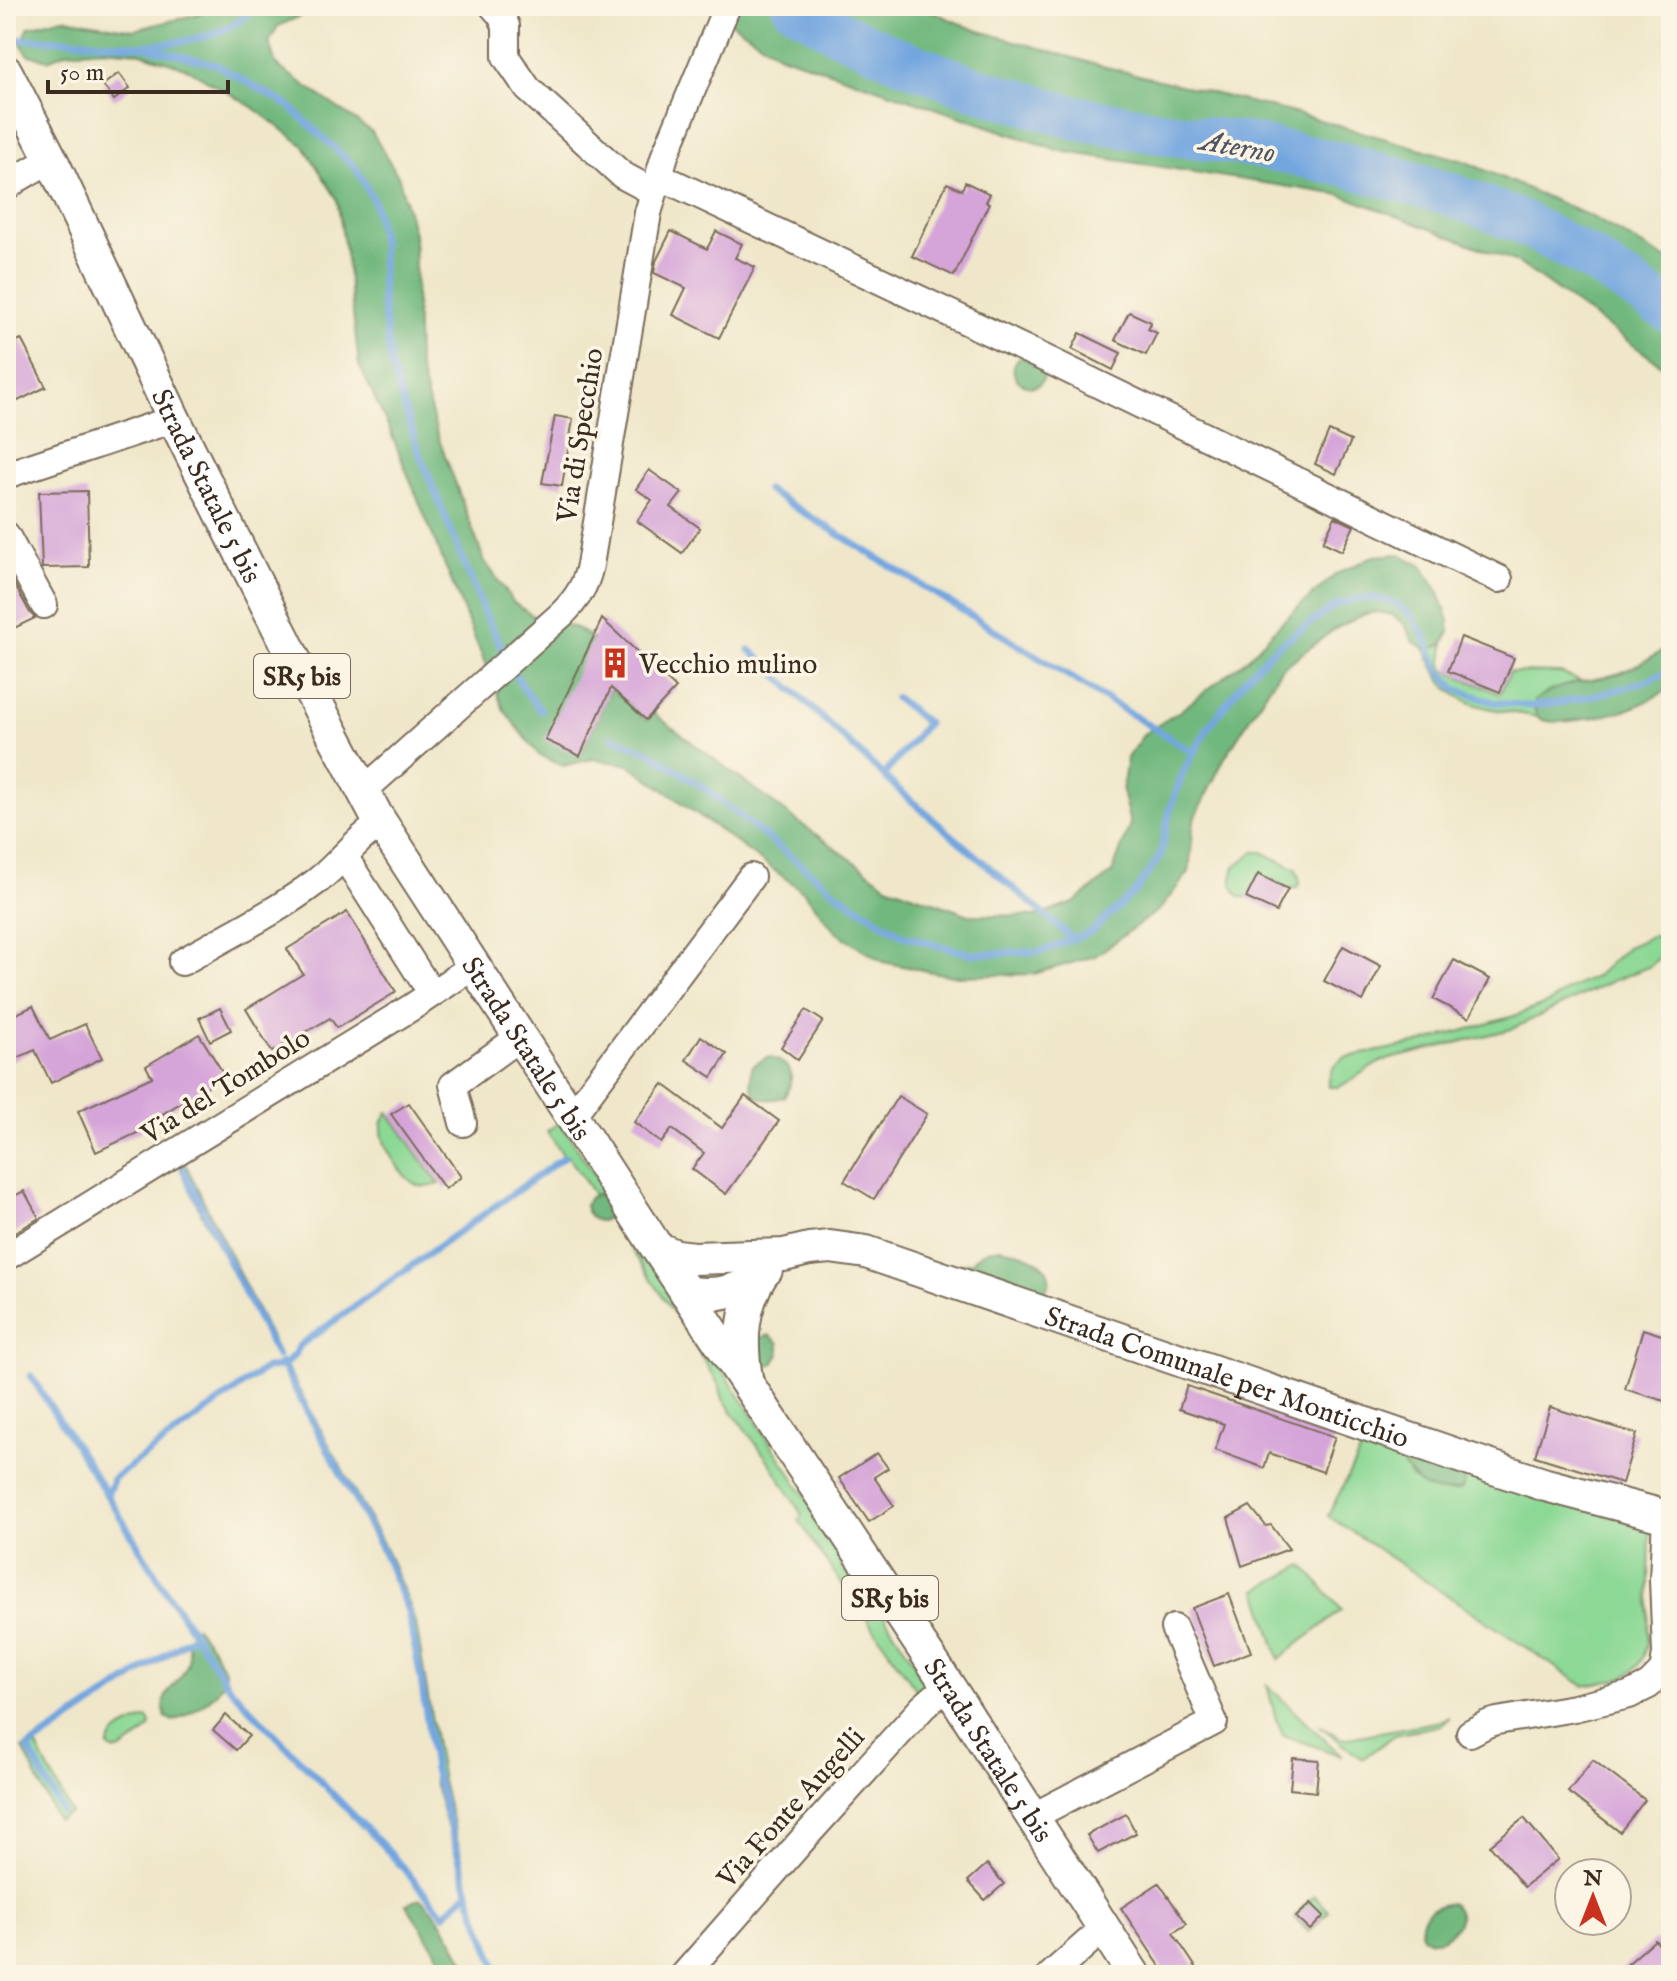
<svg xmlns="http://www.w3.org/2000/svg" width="1677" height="1981" font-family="'IM FELL English',serif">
<rect width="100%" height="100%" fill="#fcf5e5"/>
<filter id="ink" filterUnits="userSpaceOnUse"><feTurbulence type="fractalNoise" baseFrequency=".0125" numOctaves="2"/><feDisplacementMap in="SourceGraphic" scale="16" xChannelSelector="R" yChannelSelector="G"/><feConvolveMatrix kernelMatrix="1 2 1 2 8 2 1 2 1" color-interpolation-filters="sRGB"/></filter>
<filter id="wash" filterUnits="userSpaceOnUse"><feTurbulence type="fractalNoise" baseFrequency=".006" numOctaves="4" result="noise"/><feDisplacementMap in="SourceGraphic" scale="32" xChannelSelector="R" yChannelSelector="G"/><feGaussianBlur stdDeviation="1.8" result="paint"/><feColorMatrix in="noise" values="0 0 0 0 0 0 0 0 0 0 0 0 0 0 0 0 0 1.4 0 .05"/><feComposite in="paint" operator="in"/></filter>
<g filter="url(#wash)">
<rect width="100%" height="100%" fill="#f0e7ca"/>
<g fill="#8cd895" stroke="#64815a" stroke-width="2">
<path d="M1444 643 1442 665 1446 671 1500 694 1510 672 1561 673 1580 681 1542 695 1534 708 1538 717C1504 710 1463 711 1441 680 1434 670 1430 658 1423 647L1434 648Z"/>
<path d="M1254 852H1262L1296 869 1300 881 1297 888C1280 890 1283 882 1272 880 1259 876 1251 888 1248 898L1240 897C1229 885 1231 881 1235 866Z"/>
<path d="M1654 935 1665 947 1660 956 1651 966 1610 982 1512 1029 1382 1061 1339 1087H1329C1328 1075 1333 1065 1343 1058L1424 1042 1514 1016 1551 1002 1566 990 1595 977 1627 947Z"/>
<path d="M388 1112 439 1184C433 1186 426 1188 420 1186 404 1182 382 1146 382 1130 381 1123 384 1118 388 1112Z"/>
<path d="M560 1122 927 1682 918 1692 814 1544 799 1520 802 1515 773 1467 723 1399 719 1385 678 1319 568 1156 300 1347 297 1354 286 1366 386 1549 410 1606 417 1630 442 1781 471 1893 468 1896 434 1782 425 1713 406 1608 386 1562 282 1368 267 1369 116 1478 113 1486 110 1479 265 1367C282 1365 289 1361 297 1346L564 1156 547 1131Z"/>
<path d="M182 1157 277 1350V1356H276L204 1219 177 1161Z"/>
<path d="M1365 1442 1402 1455 1400 1459 1411 1478 1429 1489 1463 1473 1650 1526 1648 1641C1641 1679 1618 1680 1584 1686L1328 1516Z"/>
<path d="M1303 1565 1342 1610 1279 1659 1257 1590Z"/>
<path d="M188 1639V1643L36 1745 71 1813 57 1820 23 1748Z"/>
<path d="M1267 1685 1342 1756 1283 1735 1276 1719Z"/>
<path d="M1450 1717 1441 1725 1395 1735 1362 1759 1319 1725 1343 1739 1440 1721Z"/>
<path d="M147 1718 150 1720C150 1722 151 1725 150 1727 148 1731 125 1748 121 1750 114 1752 113 1750 108 1747 113 1729 131 1725 147 1718Z"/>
<path d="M1314 1896 1329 1911 1309 1932 1294 1917Z"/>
</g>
<g fill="#71b87e" stroke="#56714e" stroke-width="2">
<path d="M209 6H323L278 26 269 42 276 65 372 132 399 178 414 234 418 363 437 434 484 560 514 603 535 617 576 628 593 639 580 756 611 688 646 720 653 713 793 818 887 885 969 915 1036 916 1074 903 1112 873 1130 824 1122 791 1127 758 1144 734 1180 711 1247 659 1284 620 1336 574 1374 556 1400 554 1422 566 1439 593 1449 621V632L1444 643 1434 648 1423 647 1413 641 1405 625 1392 615 1379 612 1365 614 1335 629 1281 669 1224 759 1194 820 1189 872 1160 909 1095 956 1034 974 952 976 883 962 837 933 804 892 630 765 592 759 563 766 539 755 504 710 388 426 359 365 348 270 337 199 303 145 252 107 186 68 138 52 103 49 67 52 48 60 29 55 21 44 29 27 63 18 134 30 198 14Z"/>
<path d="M707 6H919L973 29 1098 65 1298 114 1464 161 1594 218 1671 262V372L1517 262 1341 195 1060 151 778 54Z"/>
<path d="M1021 356 1045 370C1044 405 995 377 1021 356Z"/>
<path d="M1671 646V688C1660 694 1649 701 1637 706 1622 713 1551 729 1539 718 1534 713 1534 707 1535 700 1560 681 1592 682 1620 673 1637 667 1655 655 1671 646Z"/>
<path d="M768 1057C792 1063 797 1077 784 1097 755 1105 748 1093 752 1066Z"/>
<path d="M601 1193C625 1222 589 1232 585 1205L591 1196Z"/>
<path d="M1000 1248C1016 1251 1053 1259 1049 1283 1048 1287 1045 1291 1043 1295L958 1264 972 1262 981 1253 988 1250Z"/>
<path d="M769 1335 779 1343V1354L773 1364 759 1368 754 1340Z"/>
<path d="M1408 1448C1419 1452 1449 1460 1457 1466 1465 1471 1466 1481 1462 1489 1434 1499 1412 1484 1400 1459Z"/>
<path d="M196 1627 211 1646 225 1671C225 1674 223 1682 222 1684 215 1699 188 1716 173 1721L165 1717C158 1690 179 1687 187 1665 191 1656 186 1647 188 1638 189 1634 193 1631 196 1627Z"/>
<path d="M420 1899C439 1910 460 1955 472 1975H451L406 1904Z"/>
<path d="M1452 1903C1455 1906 1458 1911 1459 1914 1461 1926 1446 1941 1434 1940 1430 1940 1426 1938 1422 1936 1418 1914 1433 1905 1452 1903Z"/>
</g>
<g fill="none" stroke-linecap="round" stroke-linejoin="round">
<g stroke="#73a6df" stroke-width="7">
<path d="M6 39 71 40 142 46 215 64 289 106 356 168 374 202 382 243V300L391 366 418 450 484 612 503 650"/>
<path d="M148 45C189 42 228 36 258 6"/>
<path d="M767 490 1194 753"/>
<path d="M750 650 899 790 1073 939"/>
<path d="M514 672 523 688 541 711"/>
<path d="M612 737 651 753 703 787 838 894 904 936 971 954 1040 952 1091 932 1135 892 1160 856 1170 809 1184 770 1208 728 1248 675 1276 647 1336 605 1355 599 1377 598 1398 605 1412 616 1425 637 1438 669 1456 689 1493 702 1530 706 1558 703 1606 693 1649 680 1671 670"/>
<path d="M884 775 927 723 896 698"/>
<path d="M183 1169 226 1256 277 1356"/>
<path d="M281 1363 382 1549 408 1611 421 1679 434 1769 471 1900 499 1975"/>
<path d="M31 1376 107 1495 167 1593 230 1688 389 1852 444 1915 468 1892"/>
<path d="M107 1495 114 1478 266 1368C283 1368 292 1362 299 1346L564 1157"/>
<path d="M62 1811 28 1748 195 1635"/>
</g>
<path stroke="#73a6df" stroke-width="44" d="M794 6 840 33 903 61 974 88 1073 117 1159 132 1255 146 1346 165 1452 195 1521 222 1589 258 1671 312"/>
</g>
<g id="blocks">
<g fill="#d5a4d9">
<path d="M119 73 130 88 114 100 103 85Z"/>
<path d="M965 182 990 194 986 202 989 203 954 276 912 256 947 183 962 190Z"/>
<path d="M671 231 707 249 716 231 742 244 735 258 755 267 719 338 673 315 686 288 654 273 656 261Z"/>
<path d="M1129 312 1151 322 1148 329 1157 333 1146 355 1115 340Z"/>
<path d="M1080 333 1121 353 1113 370 1072 349Z"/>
<path d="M21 339 46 387 6 407V346Z"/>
<path d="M555 416 573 419 562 486 542 483Z"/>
<path d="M1329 431 1351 441 1336 474 1315 464Z"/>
<path d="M649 470 682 493 671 507 700 528 682 553 637 521 652 500 636 489Z"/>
<path d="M87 491 89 567 42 568 39 492Z"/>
<path d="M1335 517 1354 526 1342 551 1323 542Z"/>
<path d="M6 569 30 613 35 618 6 632Z"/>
<path d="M602 619 676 688 646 720 611 688 580 756 545 740Z"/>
<path d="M1461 637 1514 658 1500 692 1448 671Z"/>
<path d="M1258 874 1288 889 1276 912 1246 898Z"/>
<path d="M347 912 396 992 337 1028 330 1018 272 1052 246 1009 303 974 287 949Z"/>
<path d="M1343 946 1381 966 1363 1001 1324 981Z"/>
<path d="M1454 960 1490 979 1469 1018 1433 999Z"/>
<path d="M33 1006 50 1040 85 1024 102 1058 51 1083 35 1050 6 1063V1038L13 1035 6 1019Z"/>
<path d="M220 1008 231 1030 210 1041 199 1018Z"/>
<path d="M806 1010 823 1021 798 1060 781 1047Z"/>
<path d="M199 1034 225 1076 146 1124 148 1128 96 1152 78 1111 152 1077 146 1066Z"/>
<path d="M701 1036 727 1054 712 1077 686 1060Z"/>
<path d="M663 1084 722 1128 745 1096 779 1121 726 1194 692 1169 704 1153 672 1129 661 1143 634 1122Z"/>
<path d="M898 1096 927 1114 874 1199 844 1181Z"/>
<path d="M409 1103 461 1177 445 1189 391 1114Z"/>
<path d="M24 1191 39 1218 6 1238V1200Z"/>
<path d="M1643 1329 1671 1338V1403L1625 1389Z"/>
<path d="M1187 1386 1335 1437 1323 1472 1269 1453 1264 1468 1215 1450 1224 1424 1179 1409Z"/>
<path d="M1550 1407 1637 1434 1622 1483 1535 1456Z"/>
<path d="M877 1453 888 1468 874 1477 894 1506 869 1522 839 1478Z"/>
<path d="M1250 1506 1266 1526 1271 1525 1289 1549 1242 1566 1228 1518Z"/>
<path d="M1229 1594 1251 1652 1214 1666 1192 1608Z"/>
<path d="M226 1715 249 1736 236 1750 213 1730Z"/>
<path d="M1293 1758 1319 1760 1316 1792 1290 1789Z"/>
<path d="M1593 1760 1645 1800 1620 1832 1568 1792Z"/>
<path d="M1126 1814 1136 1833 1098 1853 1087 1835Z"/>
<path d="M1524 1818 1558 1859 1524 1887 1490 1845Z"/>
<path d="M987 1864 1004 1884 985 1900 968 1881Z"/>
<path d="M1159 1883 1187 1924 1173 1933 1201 1975H1166L1121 1908Z"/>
<path d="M1311 1903 1324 1916 1310 1930 1296 1917Z"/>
<path d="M1655 1940 1671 1958V1975H1615Z"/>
</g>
</g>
</g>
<g filter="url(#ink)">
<use href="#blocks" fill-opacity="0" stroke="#7a6c5a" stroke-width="2"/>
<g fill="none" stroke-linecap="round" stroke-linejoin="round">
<g stroke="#7a6c5a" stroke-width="30">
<g id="minor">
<path d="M493 6 501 15 506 26V57L528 89 622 175 654 192"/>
<path d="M659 176 1044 358 1499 579"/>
<path d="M6 188 17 179 51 159"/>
<path d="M6 475 174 419"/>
<path d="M6 535 44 605"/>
<path d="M363 791 562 614C577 599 586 585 590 565L648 213 665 155 727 6"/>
<path d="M344 856 423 980"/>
<path d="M182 962C227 936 275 913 317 881 341 863 356 838 382 823"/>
<path d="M572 1116 751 877"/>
<path d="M463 1123 453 1085 521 1036"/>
<path d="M6 1257 412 1007 475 965"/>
<path d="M1470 1733 1487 1724 1497 1721 1574 1708 1629 1695 1649 1685 1661 1673 1664 1667 1666 1653 1663 1580 1666 1516"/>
<path d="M1032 1817 1214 1722 1174 1628"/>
<path d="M684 1975 805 1837 923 1707 939 1693 949 1687"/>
<path d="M1051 1975 1104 1928"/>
</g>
</g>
<g stroke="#7a6c5a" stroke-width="36">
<g id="major">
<path id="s1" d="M6 72 51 159 174 419 307 685 376 815 657 1248 949 1687 1134 1975"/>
<path id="s2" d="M657 1248 676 1256 694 1258 784 1255 809 1249 830 1247 866 1252 1491 1467 1546 1485 1671 1518"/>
<path d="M686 1292C715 1298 746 1291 766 1270"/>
<path d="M746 1378C740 1340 741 1307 762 1274"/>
</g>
</g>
<use href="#minor" stroke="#fff" stroke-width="26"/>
<use href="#major" stroke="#fff" stroke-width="32"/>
</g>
</g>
<defs>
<g id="building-bare" transform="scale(2.4)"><path d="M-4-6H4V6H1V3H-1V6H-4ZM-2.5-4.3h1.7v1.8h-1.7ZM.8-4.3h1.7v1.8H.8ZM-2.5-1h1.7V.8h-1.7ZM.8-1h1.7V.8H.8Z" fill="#c8321e" stroke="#fcf5e5" stroke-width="2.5" paint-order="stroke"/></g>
</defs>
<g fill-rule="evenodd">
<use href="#building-bare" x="615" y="663"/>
</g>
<g text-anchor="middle" stroke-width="7" stroke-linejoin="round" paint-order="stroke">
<g fill="#fcf5e5" stroke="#75675a" stroke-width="2">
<rect x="254" y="654" width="96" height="44" rx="6"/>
<rect x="842" y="1576" width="96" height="44" rx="6"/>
</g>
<g font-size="26" font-weight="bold" fill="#3b2a1e">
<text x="302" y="685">SR5 bis</text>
<text x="890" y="1607">SR5 bis</text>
</g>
<g font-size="28" fill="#3b2a1e" stroke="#fcf5e5">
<text transform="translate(579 435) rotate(-81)" y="10">Via di Specchio</text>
<text dy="10" stroke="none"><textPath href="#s1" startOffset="460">Strada Statale 5 bis</textPath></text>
<text dy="10" stroke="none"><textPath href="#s1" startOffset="1108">Strada Statale 5 bis</textPath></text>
<text transform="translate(225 1085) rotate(-32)" y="10">Via del Tombolo</text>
<text dy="10" stroke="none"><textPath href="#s2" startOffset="594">Strada Comunale per Monticchio</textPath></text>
<text dy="10" stroke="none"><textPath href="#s1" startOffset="1948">Strada Statale 5 bis</textPath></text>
<text transform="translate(790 1807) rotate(-48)" y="10">Via Fonte Augelli</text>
</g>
<g font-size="28" fill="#3b2a1e" stroke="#fcf5e5" text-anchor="start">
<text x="639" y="673">Vecchio mulino</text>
</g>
<g font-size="30" font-style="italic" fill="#4f5562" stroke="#fcf5e5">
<text transform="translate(1238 146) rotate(10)" y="10">Aterno</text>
</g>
</g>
<rect width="1677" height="1981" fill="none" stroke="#fcf5e5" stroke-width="32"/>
<g transform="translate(1593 1897)"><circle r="38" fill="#fcf5e5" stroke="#afa495" stroke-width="2"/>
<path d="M0-6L14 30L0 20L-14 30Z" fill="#c8321e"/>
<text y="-12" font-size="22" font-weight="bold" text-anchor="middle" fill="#3b2a1e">N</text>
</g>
<path d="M48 80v12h180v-12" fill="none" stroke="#3b2a1e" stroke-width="4"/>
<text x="60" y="80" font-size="24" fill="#3b2a1e" stroke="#fcf5e5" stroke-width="6" paint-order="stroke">50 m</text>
</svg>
